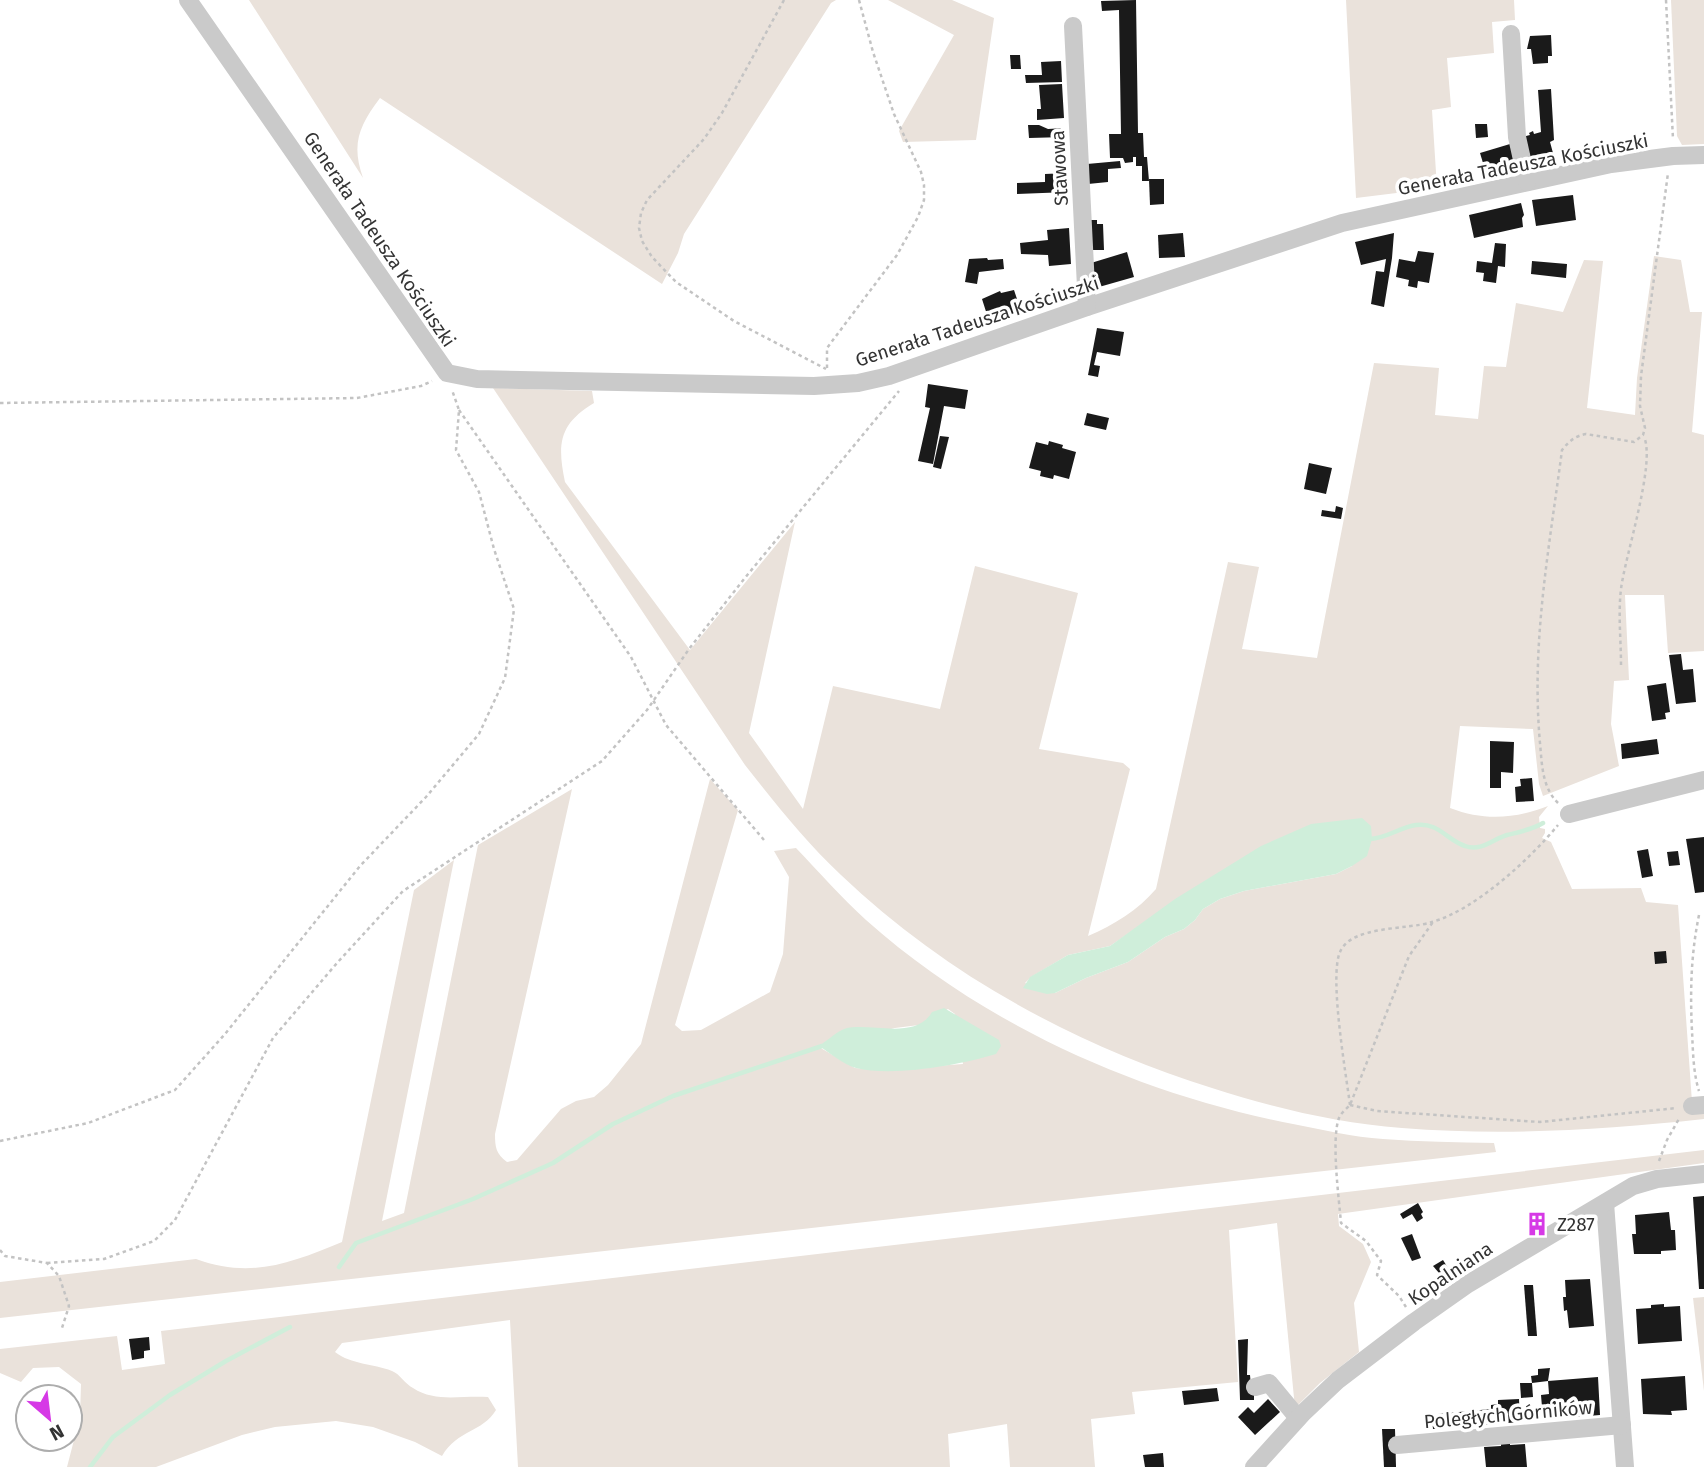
<svg xmlns="http://www.w3.org/2000/svg" width="1704" height="1467" font-family="'Fira Sans',sans-serif">
<rect width="100%" height="100%" fill="#fff"/>
<g fill="#eae2db" fill-rule="evenodd">
<path d="M249 0H836L831 3 684 234 678 253 662 284 380 98C359 126 351 144 363 178Z"/>
<path d="M888 0H952L994 18 976 140 903 142 899 131 954 35Z"/>
<path d="M1346 0H1514L1515 20 1492 22 1494 53 1447 58 1451 107 1432 110 1437 188 1356 198Z"/>
<path d="M1671 0H1704V144L1682 145 1677 136Z"/>
<path d="M1654 256 1681 260 1690 312H1702L1692 432 1704 435V651L1668 653 1664 595H1625L1629 680 1614 681 1611 724 1619 766 1543 796 1539 784 1533 729 1460 726 1450 808C1484 821 1514 819 1548 806L1539 817 1540 828 1545 829V833L1542 838 1551 842 1572 889 1641 888 1646 902 1678 905 1692 1102 1704 1109V1119C1602 1130 1505 1136 1402 1128 1337 1123 1274 1108 1212 1088 1075 1045 946 975 841 875 805 841 775 803 745 765L493 388 592 391 594 403C559 424 557 444 565 482L690 650 795 522 749 733 803 809 833 686 940 709 975 566 1078 593 1039 749 1123 763 1130 769 1088 936C1114 925 1138 910 1156 889L1228 562 1259 567 1242 649 1317 658 1374 363 1439 368 1435 415 1478 419 1484 366 1506 367 1516 303 1563 312 1584 260 1603 261 1587 408 1635 415 1637 378ZM1352 866 1336 874 1244 891 1220 899 1203 909 1195 920 1184 929 1165 937 1128 962 1086 978 1055 993 1025 983 1031 977 1068 955 1110 946 1202 883Z"/>
<path d="M710 779 738 810 675 1025 682 1031 701 1030 770 992 783 954 789 877 774 851 796 848C819 872 841 897 866 920 985 1026 1139 1094 1293 1124 1323 1130 1353 1137 1383 1139 1420 1142 1457 1142 1494 1143L1496 1152 0 1318V1282L196 1259C251 1279 291 1263 342 1242L414 890 454 860 382 1221 404 1213 478 845 572 789 495 1134C495 1147 496 1154 507 1162L517 1160 561 1109 576 1101 594 1097 608 1085 641 1044ZM948 1009 955 1014 963 1064 879 1070 855 1068 819 1047 895 1028 919 1025Z"/>
<path d="M1704 1150V1163L1338 1214 1339 1226 1363 1244 1371 1262 1354 1303 1359 1352 1320 1383 1295 1408 1277 1223 1229 1230 1238 1382 1132 1392 1135 1414 1091 1419 1095 1467H1010L1007 1424 948 1434 950 1467H518L510 1320 342 1343 335 1352C352 1365 372 1363 392 1371 400 1374 405 1384 413 1388 436 1403 461 1395 488 1397L496 1410C482 1433 458 1429 442 1456L415 1442 373 1427 336 1421 275 1427 242 1435 156 1467H67L80 1417 81 1384 59 1367 33 1368 21 1382 0 1373V1349L117 1336 122 1370 165 1364 161 1331Z"/>
<path d="M1704 1297V1391L1693 1298Z"/>
</g>
<g fill="#cfeeda">
<path d="M1362 818 1371 826 1372 839 1367 856 1352 866 1336 874 1244 891 1220 899 1203 909 1195 920 1184 929 1165 937 1128 962 1086 978 1055 993 1047 994 1023 988 1030 977 1068 955 1110 946 1175 899 1261 846 1311 824Z"/>
<path d="M944 1008 999 1040 1001 1046 996 1054C960 1065 893 1077 856 1068 844 1065 830 1053 819 1046 827 1041 838 1030 847 1028 873 1023 916 1040 932 1012Z"/>
</g>
<g fill="none" stroke-linecap="round" stroke-linejoin="round">
<g stroke="#cfeeda" stroke-width="4.5">
<path d="M1369 839C1386 839 1400 827 1416 825 1438 822 1447 840 1465 846 1481 852 1493 839 1507 835 1520 832 1531 830 1543 823"/>
<path d="M339 1267 356 1243 473 1199 553 1163 613 1124 673 1096 822 1046"/>
<path d="M90 1467 113 1437 170 1395 226 1361 290 1327"/>
</g>
</g>
<g fill="#1a1a1a">
<path d="M1136 0 1138 133H1143L1144 157H1147L1149 181H1142V166H1136V157H1133V162L1125 163 1123 158H1110L1109 134H1121L1119 10 1102 11 1101 1Z"/>
<path d="M1551 35 1552 56H1548V63L1533 64 1531 49H1527L1530 36Z"/>
<path d="M1010 55H1020L1021 69H1011Z"/>
<path d="M1061 61 1062 82 1026 83 1025 75H1042L1041 62Z"/>
<path d="M1062 84 1064 118 1037 120V109H1041L1039 85Z"/>
<path d="M1551 89 1554 140 1550 142 1553 153 1529 160 1522 137 1530 135 1529 133 1533 131 1534 134 1541 132 1538 90Z"/>
<path d="M1475 124H1487L1488 137 1476 138Z"/>
<path d="M1028 125H1039L1048 129 1065 128V137L1029 138Z"/>
<path d="M1510 144 1516 164 1486 173 1480 153Z"/>
<path d="M1120 161 1121 168 1108 169V182L1088 184 1087 164Z"/>
<path d="M1067 173 1068 192 1017 194V183L1045 182V174Z"/>
<path d="M1149 179H1164V204L1150 205Z"/>
<path d="M1573 195 1576 220 1536 226 1532 200Z"/>
<path d="M1521 203 1524 215 1522 218 1523 227 1474 238 1469 215Z"/>
<path d="M1091 220H1097V224H1103L1104 250H1091Z"/>
<path d="M1069 228 1071 264 1049 266 1048 255 1021 254 1020 243 1048 240 1047 230Z"/>
<path d="M1183 233 1185 257 1159 258 1158 235Z"/>
<path d="M1394 233 1392 258 1384 307 1371 304 1376 271 1384 272 1386 259 1361 265 1355 242Z"/>
<path d="M1495 243 1506 244 1505 267 1498 266 1496 283 1483 281 1484 273 1476 272 1477 261 1492 263Z"/>
<path d="M1418 251 1434 253 1429 283 1418 281 1417 288 1408 286 1409 280 1396 277 1399 259 1415 262Z"/>
<path d="M1127 252 1134 277 1099 287 1091 263Z"/>
<path d="M987 258 988 260 1003 259 1004 269 979 272 977 284 965 282 969 259Z"/>
<path d="M1532 261 1567 264 1566 278 1531 274Z"/>
<path d="M1014 290 1021 311 989 321 982 299 1000 291 1001 293Z"/>
<path d="M1097 328 1124 332 1120 356 1097 352 1094 365 1100 366 1098 377 1088 375Z"/>
<path d="M928 384 968 390 965 409 944 406 933 464 918 461 930 408 925 407Z"/>
<path d="M1087 413 1109 418 1106 430 1084 425Z"/>
<path d="M940 436 949 437 941 469 933 467Z"/>
<path d="M1049 441 1063 445 1062 448 1076 452 1069 479 1054 475 1053 479 1040 476 1041 471 1029 468 1036 442 1048 445Z"/>
<path d="M1309 463 1332 468 1326 494 1304 489Z"/>
<path d="M1336 506 1343 508 1341 519 1321 516 1322 510 1335 512Z"/>
<path d="M1681 654 1683 670 1693 669 1696 702 1676 704 1669 655Z"/>
<path d="M1666 683 1670 712 1665 713 1666 719 1652 721 1647 686Z"/>
<path d="M1657 739 1659 754 1622 759 1621 744Z"/>
<path d="M1490 741 1514 742 1513 773 1501 772V788H1490Z"/>
<path d="M1532 778 1534 801 1516 802 1515 787 1521 786 1520 779Z"/>
<path d="M1704 837V892L1695 893 1686 839Z"/>
<path d="M1648 849 1653 876 1642 878 1637 851Z"/>
<path d="M1678 851 1680 865 1669 866 1667 852Z"/>
<path d="M1666 951 1667 963 1655 964 1654 952Z"/>
<path d="M1704 1196V1289H1699L1693 1197Z"/>
<path d="M1418 1203 1423 1212 1421 1214 1423 1218 1417 1222 1412 1214 1403 1219 1400 1214Z"/>
<path d="M1669 1212 1671 1230H1675L1676 1250 1661 1251V1254H1634L1632 1234H1636L1635 1215Z"/>
<path d="M1412 1234 1421 1258 1412 1261 1401 1238Z"/>
<path d="M1443 1260 1453 1276 1446 1281 1433 1266Z"/>
<path d="M1590 1279 1594 1326 1569 1328 1567 1310 1564 1311 1563 1297H1566L1565 1280Z"/>
<path d="M1524 1285H1533L1537 1336H1528Z"/>
<path d="M1664 1304V1307L1680 1306 1682 1341 1638 1344 1636 1309 1651 1308V1305Z"/>
<path d="M149 1337 150 1350 144 1351V1358L132 1360 129 1339Z"/>
<path d="M1248 1339 1247 1375H1250L1251 1386H1254V1400H1240L1238 1340Z"/>
<path d="M1550 1368 1548 1381 1532 1383 1531 1376 1538 1375V1369Z"/>
<path d="M1685 1376 1687 1410 1671 1411 1672 1415 1643 1414 1641 1379Z"/>
<path d="M1598 1377 1600 1415 1551 1419 1550 1407H1542L1541 1395 1549 1394 1548 1381Z"/>
<path d="M1520 1383H1532L1533 1397 1521 1398Z"/>
<path d="M1217 1388 1219 1401 1184 1405 1182 1391Z"/>
<path d="M1268 1399 1280 1412 1255 1435 1238 1417 1248 1407 1254 1413Z"/>
<path d="M1519 1399 1520 1422 1433 1429 1432 1418H1439L1438 1414 1491 1409V1405L1498 1404V1400Z"/>
<path d="M1382 1429H1395L1396 1467H1384Z"/>
<path d="M1501 1440H1510V1445L1525 1444 1527 1467H1486L1484 1447 1501 1446Z"/>
<path d="M1163 1453 1164 1467H1145L1143 1455Z"/>
</g>
<g fill="none" stroke-linecap="round" stroke-linejoin="round">
<g stroke="#c3c3c3" stroke-width="2.5" stroke-dasharray="3.5 3.5" stroke-linecap="butt">
<path d="M784 0 722 113 704 139 647 200 641 213 639 228 642 241 652 257 676 282 734 321 826 369"/>
<path d="M1666 0 1673 139"/>
<path d="M827 368V348L897 255 918 217 924 200V185L921 172 894 114 873 52 859 0"/>
<path d="M0 403 357 398 421 386 432 381"/>
<path d="M459 410 631 657 666 725 764 840"/>
<path d="M1621 665C1621 640 1618 614 1621 589 1625 556 1656 463 1644 437"/>
<path d="M1558 803C1542 787 1542 765 1540 743 1531 643 1549 550 1562 450 1569 441 1575 436 1586 434L1634 442 1643 435 1645 428 1640 406 1641 376 1668 173"/>
<path d="M1699 915C1691 954 1690 991 1692 1031 1693 1050 1693 1072 1699 1091"/>
<path d="M1350 1105C1346 1074 1329 977 1340 952 1351 925 1409 930 1432 922 1475 910 1530 859 1558 825"/>
<path d="M1350 1105 1377 1111 1540 1122 1677 1108"/>
<path d="M0 1141 88 1123 175 1090 225 1034 360 866 426 797 479 734 505 678 514 609 494 549 479 492 456 450 459 410 452 390"/>
<path d="M1659 1161 1667 1140 1680 1117"/>
<path d="M0 1250 5 1256 47 1263 59 1276 69 1306 62 1328"/>
<path d="M47 1263 104 1259 154 1241 175 1220 273 1038 337 963 403 891 602 761 647 710 689 649 744 579 899 391"/>
<path d="M1406 1307 1399 1296 1377 1275 1381 1261 1366 1241 1341 1223C1339 1199 1331 1139 1339 1118 1341 1113 1346 1109 1350 1105L1409 956 1433 922"/>
</g>
<g stroke="#cacaca" stroke-width="18">
<path d="M188 0 447 373 477 379 814 386 858 383 889 376 1087 307 1342 223 1611 164 1673 156 1704 155"/>
<path d="M1073 26 1087 307"/>
<path d="M1511 34 1517 137 1527 182"/>
<path d="M1569 814 1704 780"/>
<path d="M1692 1106 1704 1105"/>
<path d="M1605 1203 1625 1467"/>
<path d="M1255 1387 1269 1383 1298 1418"/>
<path d="M1397 1445 1622 1425"/>
<path d="M1254 1467 1303 1413 1338 1380 1414 1322 1468 1284 1633 1186 1657 1179 1704 1174"/>
</g>
</g>
<defs>
<g id="building-bare" transform="scale(1.89)"><path d="M-4-6H4V6H1V3H-1V6H-4ZM-2.5-4.3h1.7v1.8h-1.7ZM.8-4.3h1.7v1.8H.8ZM-2.5-1h1.7V.8h-1.7ZM.8-1h1.7V.8H.8Z" fill="#d639e6" stroke="#fff" stroke-width="2.5" paint-order="stroke"/></g>
</defs>
<g fill-rule="evenodd">
<use href="#building-bare" x="1537" y="1224"/>
</g>
<g text-anchor="middle" stroke-width="7" stroke-linejoin="round" paint-order="stroke">
<g font-size="19" fill="#333" stroke="#fff">
<text transform="translate(1523 164) rotate(-11)" y="7">Generała Tadeusza Kościuszki</text>
<text transform="translate(1059 168) rotate(-93)" y="7">Stawowa</text>
<text transform="translate(380 239) rotate(56)" y="7">Generała Tadeusza Kościuszki</text>
<text transform="translate(977 321) rotate(-18)" y="7">Generała Tadeusza Kościuszki</text>
<text transform="translate(1450 1273) rotate(-34)" y="7">Kopalniana</text>
<text transform="translate(1508 1414) rotate(-5)" y="7">Poległych Górników</text>
</g>
<g font-size="19" fill="#333" stroke="#fff" text-anchor="start">
<text x="1557" y="1231">Z287</text>
</g>
</g>
<g transform="translate(49 1418) rotate(152)"><circle r="33" fill="#ffffff" stroke="#adadad" stroke-width="2"/>
<path d="M0-5L12 26L0 18L-12 26Z" fill="#d639e6"/>
<text y="-10" font-size="19" font-weight="bold" text-anchor="middle" fill="#333333">N</text>
</g>
</svg>
